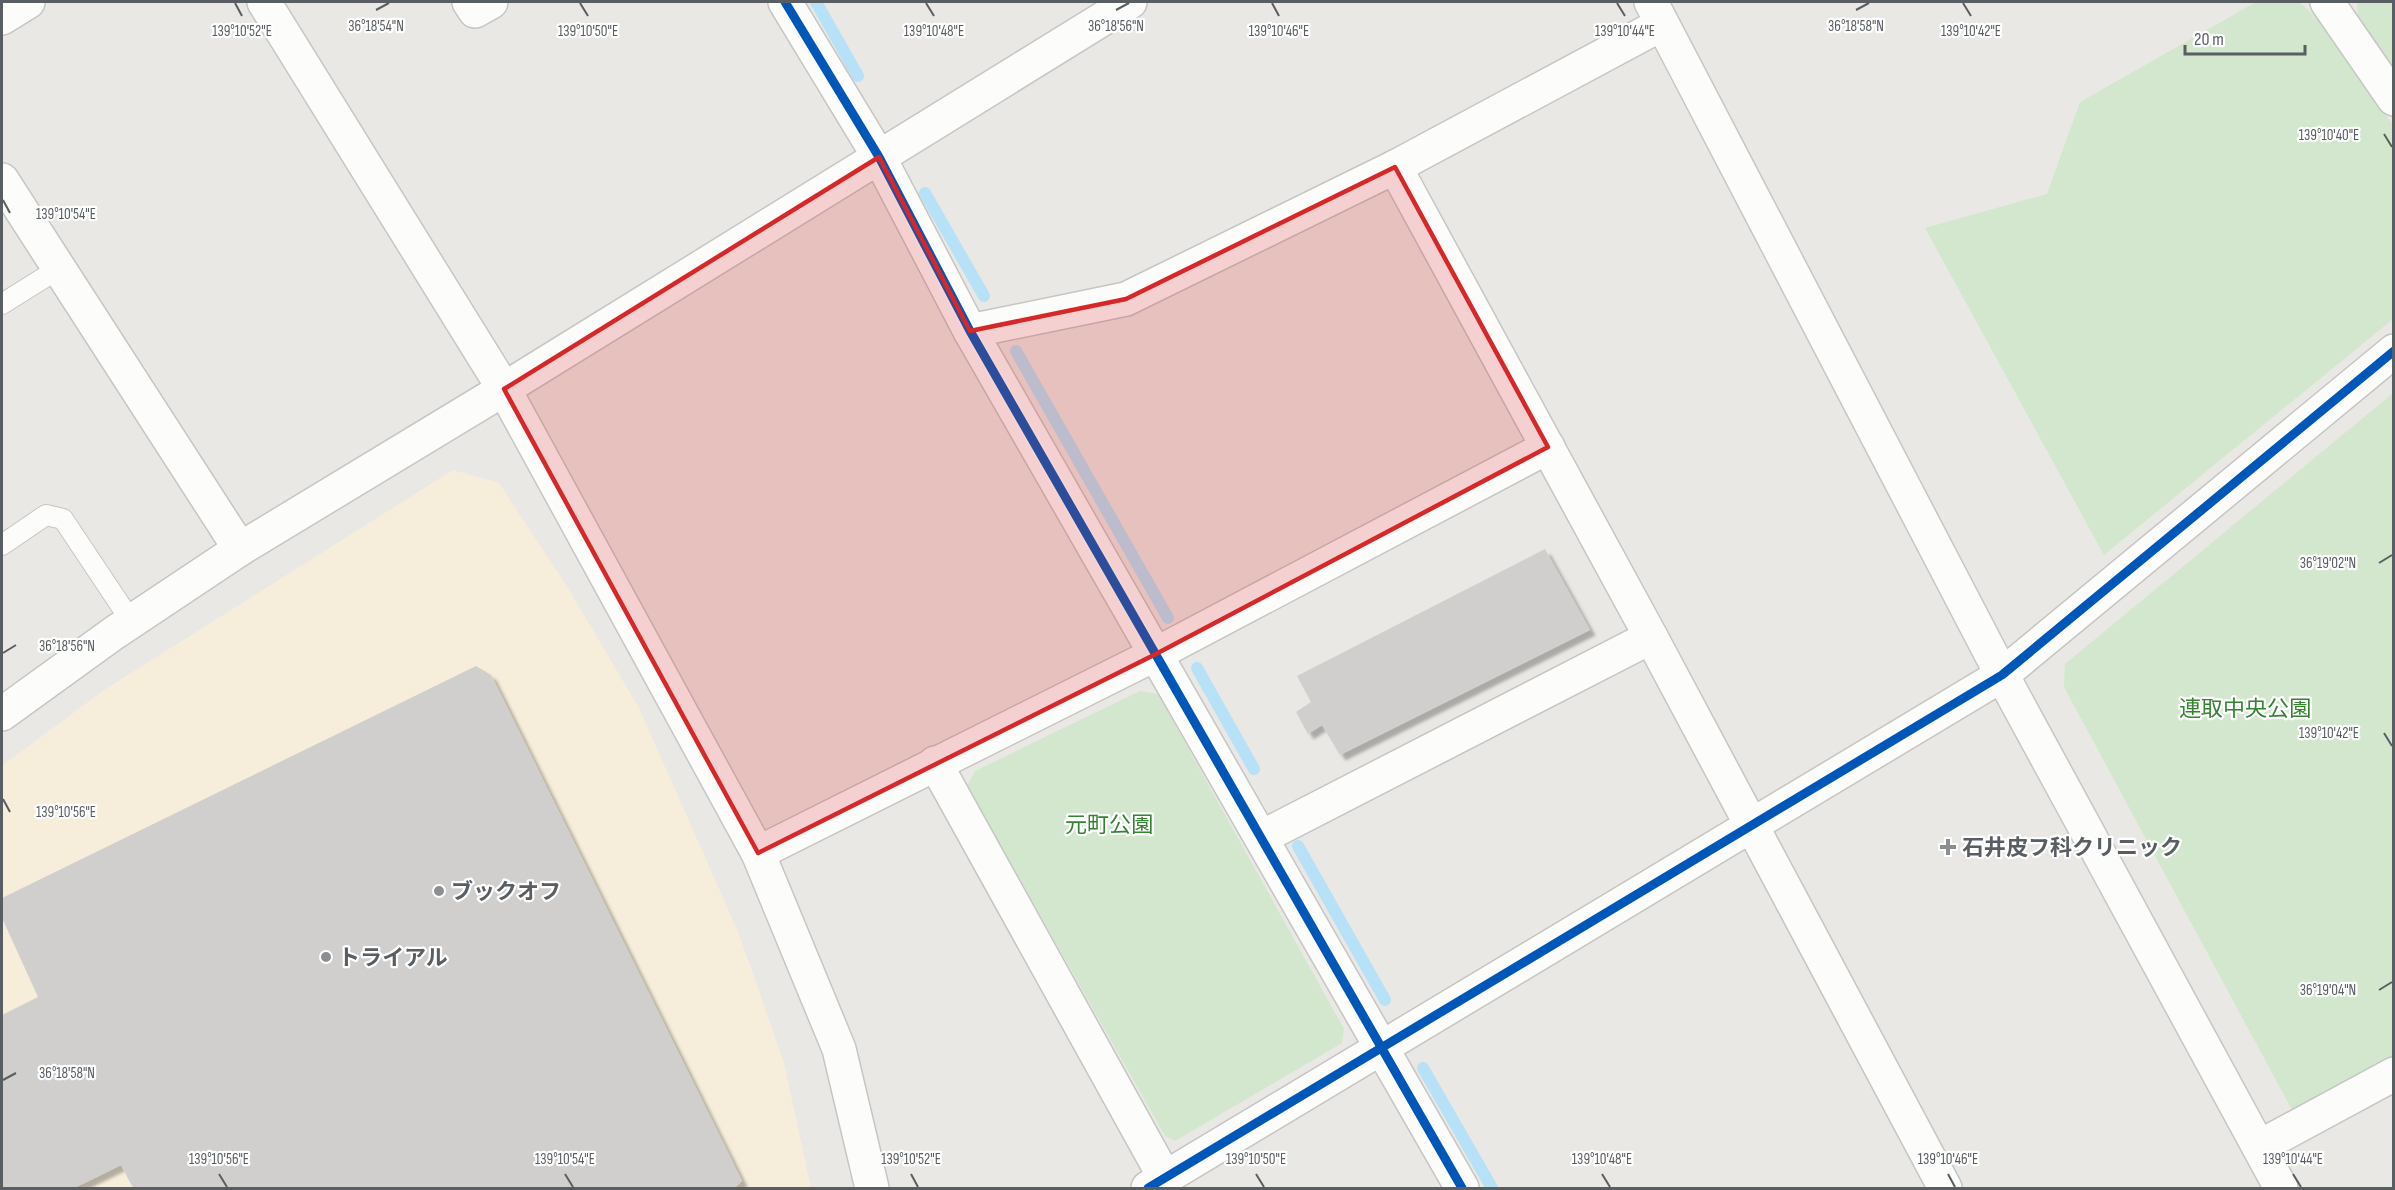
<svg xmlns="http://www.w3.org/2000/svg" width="2395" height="1190" font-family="'Sofia Sans Condensed','Noto Sans JP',sans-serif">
<defs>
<filter id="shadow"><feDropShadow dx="5.5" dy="5.5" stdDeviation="1.5" flood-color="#0004"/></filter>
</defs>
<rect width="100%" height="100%" fill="#eae8e4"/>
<path fill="#f6eddb" d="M453 470 499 483 568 588 639 708 739 934 784 1063 811 1188H2V766L104 690Z"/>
<g fill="#d2e7ce">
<path d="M2256 2H2299L2322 23 2393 125V319L2104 555 1925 228 2047 194 2080 102Z"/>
<path d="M2357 2H2393V73L2358 20Z"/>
<path d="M2393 393V1055L2292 1110 2064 687 2065 664Z"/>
<path d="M1140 691 1158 694 1344 1029 1342 1043 1175 1141 1165 1136 967 786 975 771Z"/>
</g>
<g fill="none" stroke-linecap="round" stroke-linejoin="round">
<g stroke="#b6e1f7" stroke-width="12">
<path d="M816 2 858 76"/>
<path d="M925 193 984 296"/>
<path d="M1016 351 1168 618"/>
<path d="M1197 668 1254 769"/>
<path d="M1298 846 1385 1000"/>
<path d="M1423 1068 1492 1188"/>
</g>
</g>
<g fill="#d1cfcd" filter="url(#shadow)">
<path d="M1545 549 1590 630 1340 755 1322 725 1308 734 1296 712 1311 702 1297 676Z"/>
<path d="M476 666 491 675 742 1181 734 1188H133L121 1165 74 1188H2V1015L38 997 2 918V898Z"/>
</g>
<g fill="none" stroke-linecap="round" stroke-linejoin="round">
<g stroke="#c5c5c4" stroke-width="22">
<g id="lane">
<path d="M2 304 58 269"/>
<path d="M2 545 46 515 63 519 131 621"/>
</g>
</g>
<g stroke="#c5c5c4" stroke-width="36">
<g id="street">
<path d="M469 2 475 11 491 2"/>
<path d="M785 2 879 157 970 331 1462 1188"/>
<path d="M2327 2 2394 99"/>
<path d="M2 18 28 2"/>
<path d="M1395 167 1651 637 1945 1188"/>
<path d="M2 180 240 549"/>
<path d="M970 331 1126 299 1395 167 1662 24"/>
<path d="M935 763 1165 1178"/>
<path d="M1262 837 1651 637"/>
<path d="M758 853 1154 655 1548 447"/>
<path d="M2259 1147 2394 1074"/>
<path d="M1148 1188 2002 675 2394 351"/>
</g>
</g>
<g stroke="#c6c6c6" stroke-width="36">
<g id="secondary">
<path d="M264 2 504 389 758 853 839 1049 872 1188"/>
<path d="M1651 2 2002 675 2281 1188"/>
<path d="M2 714 114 633 240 549 504 389 1130 2"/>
</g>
</g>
<use href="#lane" stroke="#fcfcfb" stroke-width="20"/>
<use href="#street" stroke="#fcfcfb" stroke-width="33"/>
<use href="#secondary" stroke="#fcfcfb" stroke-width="33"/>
<g stroke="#fff" stroke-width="13">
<g id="cycleway">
<path d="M785 2 879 157 970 331 1462 1188"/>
<path d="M1148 1188 2002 675 2394 351"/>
</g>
</g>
<use href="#cycleway" stroke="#0057b8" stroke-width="9"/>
</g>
<path fill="#d62828" fill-opacity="0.2" stroke="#d62828" stroke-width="4.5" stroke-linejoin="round" d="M879 157 970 331 1126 299 1395 167 1548 447 1154 655 758 853 504 389Z"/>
<path fill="none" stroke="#595e62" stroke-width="2" d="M235 3 242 16M580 3 588 16M926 3 934 16M1272 3 1279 16M1617 3 1625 16M1963 3 1971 16M376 10 389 3M1116 10 1129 3M1856 10 1869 3M2384 134 2392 147M3 200 10 213M2379 563 2392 555M3 653 16 645M2384 733 2392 746M3 799 10 812M2379 990 2392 982M3 1080 16 1073M219 1174 227 1187M565 1174 573 1187M911 1174 918 1187M1256 1174 1264 1187M1602 1174 1610 1187M1948 1174 1955 1187M2293 1174 2301 1187"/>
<g fill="#8c8e90" stroke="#fff" stroke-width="2">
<path d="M1945 838h6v6h6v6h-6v6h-6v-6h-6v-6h6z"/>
<circle cx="439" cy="891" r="6"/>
<circle cx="326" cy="957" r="6"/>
</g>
<g text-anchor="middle" stroke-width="4.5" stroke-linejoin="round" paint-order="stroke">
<g font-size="22" fill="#348330" stroke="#fff">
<text x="2245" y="716">連取中央公園</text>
<text x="1109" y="832">元町公園</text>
</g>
<g font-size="22" font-weight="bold" fill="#595e62" stroke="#fff" text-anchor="start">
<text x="1962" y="855">石井皮フ科クリニック</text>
<text x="451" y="899">ブックオフ</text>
<text x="338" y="965">トライアル</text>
</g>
</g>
<g font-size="15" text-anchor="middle" fill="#595e62" stroke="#fff" stroke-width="4.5" stroke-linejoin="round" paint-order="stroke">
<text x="376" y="31">36°18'54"N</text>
<text x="1116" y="31">36°18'56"N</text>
<text x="1856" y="31">36°18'58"N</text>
<text x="934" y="36">139°10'48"E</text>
<text x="1625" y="36">139°10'44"E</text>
<text x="1971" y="36">139°10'42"E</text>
<text x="242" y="36">139°10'52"E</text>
<text x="588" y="36">139°10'50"E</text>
<text x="1279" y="36">139°10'46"E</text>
<text x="2329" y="140">139°10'40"E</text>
<text x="66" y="219">139°10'54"E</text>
<text x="2328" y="568">36°19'02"N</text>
<text x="67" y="651">36°18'56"N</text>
<text x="2329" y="738">139°10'42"E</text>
<text x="66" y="817">139°10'56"E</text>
<text x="2328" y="995">36°19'04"N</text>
<text x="67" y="1078">36°18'58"N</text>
<text x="219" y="1164">139°10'56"E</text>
<text x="565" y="1164">139°10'54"E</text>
<text x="911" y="1164">139°10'52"E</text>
<text x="1256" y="1164">139°10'50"E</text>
<text x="1602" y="1164">139°10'48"E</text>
<text x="1948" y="1164">139°10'46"E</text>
<text x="2293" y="1164">139°10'44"E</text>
</g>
<rect width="2395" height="1190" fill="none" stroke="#595e62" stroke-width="6"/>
<path d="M2185 45v9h120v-9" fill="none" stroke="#595e62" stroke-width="3"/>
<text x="2194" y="45" font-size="18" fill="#595e62" stroke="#ffffff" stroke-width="4.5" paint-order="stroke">20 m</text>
</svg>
